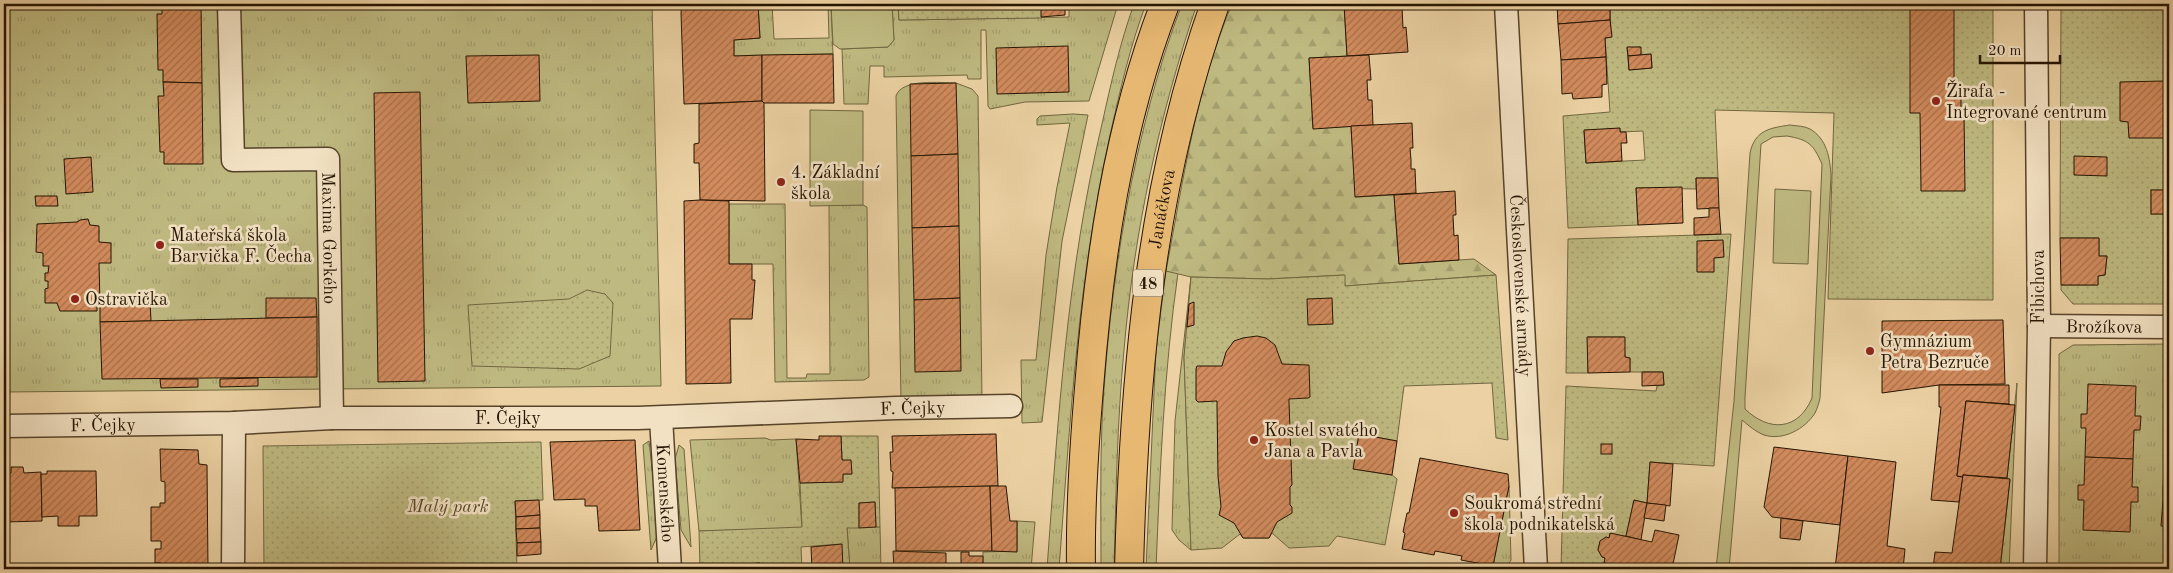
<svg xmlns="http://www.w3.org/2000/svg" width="2173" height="573" font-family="'Old Standard TT',serif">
<defs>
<pattern id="grass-tufts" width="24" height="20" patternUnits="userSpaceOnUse" patternTransform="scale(1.25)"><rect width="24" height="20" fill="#beb980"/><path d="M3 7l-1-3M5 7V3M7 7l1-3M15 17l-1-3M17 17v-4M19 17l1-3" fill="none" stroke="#a39e6d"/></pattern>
<pattern id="forest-firs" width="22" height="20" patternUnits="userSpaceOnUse" patternTransform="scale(1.25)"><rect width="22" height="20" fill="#beb980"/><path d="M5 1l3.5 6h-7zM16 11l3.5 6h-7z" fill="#a39e6d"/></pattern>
<pattern id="park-dots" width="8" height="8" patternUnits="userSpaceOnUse" patternTransform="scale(1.25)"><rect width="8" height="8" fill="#beb980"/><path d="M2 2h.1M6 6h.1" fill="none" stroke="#a39e6d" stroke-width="1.8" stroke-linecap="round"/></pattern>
<pattern id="building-hatch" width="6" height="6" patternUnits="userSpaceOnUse" patternTransform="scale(1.25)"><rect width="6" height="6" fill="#d28b5d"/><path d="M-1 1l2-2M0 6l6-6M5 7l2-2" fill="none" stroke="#aa704a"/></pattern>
</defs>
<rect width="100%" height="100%" fill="#ebd1a3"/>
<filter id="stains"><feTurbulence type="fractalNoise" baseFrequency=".004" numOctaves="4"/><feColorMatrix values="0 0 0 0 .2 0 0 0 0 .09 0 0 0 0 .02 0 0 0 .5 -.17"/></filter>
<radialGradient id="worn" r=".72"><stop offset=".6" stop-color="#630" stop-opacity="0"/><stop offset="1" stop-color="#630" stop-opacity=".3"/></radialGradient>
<g fill="url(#grass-tufts)" stroke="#726640">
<path d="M4 4H652L661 386 4 392Z"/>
<path d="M758 4H772L774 39 829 38 828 4H831L833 54 734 56V40L760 38Z"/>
<path d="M892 4H898L899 20 1069 17V4H1118L1089 101 1025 102 990 109 988 106 986 30H981V79H968L967 75 884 77V66H870L868 104H844L842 49 888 47 894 40Z"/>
<path d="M1134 4H1146C1130 46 1120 91 1110 135 1078 278 1070 423 1059 569H1047C1058 419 1067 271 1102 124 1111 83 1120 43 1134 4Z"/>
<path d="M1182 4H1197C1159 116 1134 232 1124 350 1117 423 1116 496 1114 569H1101C1101 520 1100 471 1102 422 1109 285 1133 132 1182 4Z"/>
<path d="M956 83 972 89 978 96 982 400 901 402 896 96C902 78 941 83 956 83Z"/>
<path d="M1073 114 1088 115 1062 241 1042 422 1022 423 1021 360H1036L1046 255 1057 187 1070 123 1037 125V119L1040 116Z"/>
<path d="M729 204H785L787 378H806L807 374H830L829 205H863L867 207 869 377 864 380 775 382 773 264H729Z"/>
<path d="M1166 271 1178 273C1164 371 1160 470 1156 569H1146L1156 349Z"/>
<path d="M1191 277 1184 357 1191 550 1179 540 1172 530 1175 421Z"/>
<path d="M2169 344V569H2059V354L2073 345Z"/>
<path d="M2017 383 2009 569H2000L2010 480 2007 478Z"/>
<path d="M765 438 771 440 796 439 802 528 699 531 690 440Z"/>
<path d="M649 441 659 532 651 550 643 445Z"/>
<path d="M679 445 684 449 691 547 681 530 675 459Z"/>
<path d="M1509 486 1511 560C1507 568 1502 568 1493 566Z"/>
<path d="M1017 521 1035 522 1031 569H983V552L1017 551Z"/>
<path d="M847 527H880L881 569H850Z"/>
</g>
<path fill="url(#forest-firs)" stroke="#726640" d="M1232 4H1344L1347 56 1309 58 1313 128 1351 126 1356 197 1394 195 1399 264 1474 259 1496 275 1345 286 1344 275 1268 279 1191 277 1166 271C1183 181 1196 89 1232 4Z"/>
<g fill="url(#park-dots)" stroke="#726640" fill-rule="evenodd">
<path d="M898 4H1041L1042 18 899 20Z"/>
<path d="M1603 4H1993V300L1828 299 1834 113 1715 110 1718 178H1696V189L1636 188 1638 225 1568 228 1563 116 1610 112 1605 38 1611 37 1610 5ZM1640 47 1641 55 1651 54 1652 68 1629 70 1627 48ZM1620 129V132L1643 131 1645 160 1586 163 1584 131Z"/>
<path d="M2061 4H2169V190H2151V214H2169V304H2073L2061 290V285H2098V276L2105 275 2107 256H2099V238H2060Z"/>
<path d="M1731 234 1714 466 1650 462 1647 503 1634 500 1626 536 1610 534 1609 538 1606 537 1600 541 1598 550 1602 557 1605 558 1603 569H1561L1566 386 1656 391 1657 386 1664 385 1663 372H1630V358L1625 357 1624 337H1588V373H1566L1568 239Z"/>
<path d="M1345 275V286L1496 275 1508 440 1496 438 1492 383 1404 386 1397 441 1359 434 1354 469 1392 475 1397 479 1385 545 1337 536 1329 546 1289 548 1272 533 1269 538H1243L1240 534 1222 548 1191 550 1184 357 1191 277 1268 279Z"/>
<path d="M587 290 605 294 613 303 610 356 579 369 472 366 468 305 569 299Z"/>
<path d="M841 436H878L880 527H876L875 502 859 503V528H847L850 569H843L841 544 801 547 802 569H760L759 563 700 568 699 531 802 527 800 483 842 482 843 474H852L842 460Z"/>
<path d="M541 442 543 500 515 501 517 569H264L263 446Z"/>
</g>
<g fill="#beb980" stroke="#726640" fill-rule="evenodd">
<path d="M831 4H892L894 40 888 47 840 49 833 44Z"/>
<path d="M810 110 863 111V205L810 206Z"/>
<path d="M1790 125C1796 126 1805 126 1810 129 1827 139 1830 158 1831 176L1820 398C1819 403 1817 409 1815 413 1805 429 1783 441 1764 435 1756 432 1748 425 1742 420L1729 569H1716L1734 401 1750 153C1755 130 1770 128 1790 125ZM1787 136C1809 140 1813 144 1822 164L1812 398C1798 431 1769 432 1745 409V397L1761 144 1773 137Z"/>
<path d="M1775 189 1811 191 1808 264 1773 263Z"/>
</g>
<g fill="url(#building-hatch)" stroke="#251400">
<path d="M162 4H201L202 83 163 82V70H158L157 14H162Z"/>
<path d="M682 4H758L760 38 734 40V56L762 55V101L684 104 681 13Z"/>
<path d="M1041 4H1065V15L1041 17Z"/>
<path d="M1344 4H1405V7H1402L1403 28 1406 27 1408 52 1347 56Z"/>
<path d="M1557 4 1610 5V20L1558 24Z"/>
<path d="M1910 4H1954V89H1961V114H1964L1965 191H1921L1920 113H1910Z"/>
<path d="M1610 20 1612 37 1605 38 1606 57 1561 60 1558 24Z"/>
<path d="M1068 46 1069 92 997 94 996 48Z"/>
<path d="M1627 47H1641V55L1628 56Z"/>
<path d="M833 54 834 103H764L762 101V55Z"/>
<path d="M1651 54 1652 68 1629 70 1628 56Z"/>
<path d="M539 55 540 101 468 103 466 56Z"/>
<path d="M1369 55 1371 80H1367L1368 100H1372L1373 125 1313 129 1309 58Z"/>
<path d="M1606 57 1607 84 1602 85V97L1573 99 1572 93 1562 94 1561 60Z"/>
<path d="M2164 81V138H2129L2128 122 2120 121V82Z"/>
<path d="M163 82 202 83 203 164H164V152H160L158 96H164Z"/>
<path d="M956 83 958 154 911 156 910 84Z"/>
<path d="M420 92 425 381 378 382 374 93Z"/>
<path d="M762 101 764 103 765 201 700 200 699 163H694V144L699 143V104Z"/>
<path d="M1412 123 1413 148H1410L1411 160V169H1415L1416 193 1355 197 1351 126Z"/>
<path d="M1620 128V132H1626L1627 143H1621L1622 161 1586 163 1584 130Z"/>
<path d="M958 154 959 226 912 228 911 156Z"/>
<path d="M2074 156 2107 157V176L2074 175Z"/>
<path d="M91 157 93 192 66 194 64 159Z"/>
<path d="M1696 178H1718L1719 208 1697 209Z"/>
<path d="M1682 187 1683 223 1638 225 1636 188Z"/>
<rect x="2151" y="190" width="18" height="24"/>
<path d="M1455 191 1456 215H1453L1454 236 1458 235 1459 260 1399 264 1394 195Z"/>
<path d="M35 196H57L58 206H36Z"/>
<path d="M700 200 729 201V264H752V280H755L752 319H730L731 383 686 384 684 201Z"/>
<path d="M1709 208H1719L1721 234 1694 235V218L1709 217Z"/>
<path d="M88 219 90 225 99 226V242L111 243V263H99L100 305H97V311H60L57 303H45V289L48 288V281H45V273H48L49 266H43V253L36 252 37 224 77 222 80 220Z"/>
<path d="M959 226 960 298 914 300 912 228Z"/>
<path d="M2060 238H2099V256H2107L2105 275 2098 276V285H2061Z"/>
<path d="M1723 240 1724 257 1714 258V272H1697V241Z"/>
<path d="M266 298H316L317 317 266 318Z"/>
<path d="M960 298 961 371 915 372 914 300Z"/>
<path d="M1332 298 1333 324 1308 325 1307 299Z"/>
<path d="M100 301H150L151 321 100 322Z"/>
<path d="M1194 302V325L1187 327 1189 304Z"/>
<path d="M317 317V377L102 379 100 322Z"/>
<path d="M2003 320 2005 384 1939 385 1882 393V321Z"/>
<path d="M1257 336 1266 338 1275 345 1282 364 1309 365 1310 397 1308 398 1289 399V402L1292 485 1290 487V505L1292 507V513L1277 522 1269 538H1243L1234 523 1219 515 1221 507 1218 476 1217 405V401L1198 402 1196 400V369L1197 366H1222L1226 352 1234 341 1243 338Z"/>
<path d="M1587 337H1625V357L1630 358V372L1588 373Z"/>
<path d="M1642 372H1663L1664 385 1642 386Z"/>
<path d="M258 378V386L220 387V379Z"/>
<path d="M160 379H198V387L161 388Z"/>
<path d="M2088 384 2136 386 2135 416H2141L2140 430H2134L2133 459 2085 457 2086 428H2081V414H2087Z"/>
<path d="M1939 385H2009V404L1966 401 1957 476 1963 477 1959 502 1931 500 1941 407H1939Z"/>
<path d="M1966 401 2015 405 2007 478 1963 475V477L1957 476Z"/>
<path d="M996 434 998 486 892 488 893 472 891 471 890 452H893L892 436Z"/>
<path d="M1359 434 1397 441 1392 475 1353 469Z"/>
<rect x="2165" y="435" width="4" height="14"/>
<path d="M819 436H841L842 460H851L852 474H843V482L800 483 796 439 819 440Z"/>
<path d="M635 440 640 530 599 531 597 506H585V499L554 500 550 442Z"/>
<rect x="1601" y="444" width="11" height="10"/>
<path d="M1774 447 1848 456 1840 525 1772 517 1764 507Z"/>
<path d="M160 449 198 450 199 464 207 465 208 569H161V563H155V549H161V541H151V507H160V503H165V482L161 481Z"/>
<path d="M2165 449H2169V462L2164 461Z"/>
<path d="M1848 456 1896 462 1887 546 1905 549 1903 569H1835Z"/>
<path d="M2085 457 2133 459 2132 487H2138V502H2131L2130 532 2083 530 2084 500H2078V485H2084Z"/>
<path d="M1420 458 1508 474 1509 486 1493 566 1461 560 1462 556 1435 551 1434 555 1402 549 1405 533 1403 532 1407 513H1409Z"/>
<path d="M2164 461 2169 462V475H2164Z"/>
<path d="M1650 462 1673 464 1670 506 1647 503Z"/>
<path d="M11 467H23L24 473 41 472 42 521 4 522V473H11Z"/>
<path d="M47 471H96L97 516H79V526H58V516L42 517 41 474H47Z"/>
<path d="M1963 475 2010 479 2000 569H1933L1935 552 1952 553Z"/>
<path d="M2164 475H2169V488H2163Z"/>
<path d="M990 486 992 551H896L895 488Z"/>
<path d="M990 486H1006L1010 521H1017V552L992 551Z"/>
<path d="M2163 488H2169V501L2163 500Z"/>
<path d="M539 500 540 515 516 517 515 501Z"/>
<path d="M1634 500 1647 503 1641 540 1626 536Z"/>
<path d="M2163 500 2169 501V514L2162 513Z"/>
<path d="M875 502 876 527 859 528V503Z"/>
<path d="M1647 503 1666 505 1664 521 1644 518Z"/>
<path d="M2162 513 2169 514V526H2161Z"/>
<path d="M540 515V528L516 529V517Z"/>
<path d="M1781 518 1803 521 1800 540 1780 538Z"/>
<path d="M2165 526H2169V539L2165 538Z"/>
<path d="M540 528 541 542 517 543 516 529Z"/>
<path d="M1655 530 1679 535 1672 569H1603L1605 558 1602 557 1598 550 1600 541 1606 537 1609 538 1610 533 1652 542Z"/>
<path d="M2165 538 2169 539V551H2165Z"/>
<path d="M541 542V554L517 556V543Z"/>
<path d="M842 544 843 569H812L811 547Z"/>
<path d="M893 551 946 553V569H894Z"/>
<path d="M2165 551H2169V564L2164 563Z"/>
<path d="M961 552H969V556H983V569H961Z"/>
<path d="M760 563V569H701L700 568Z"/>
<path d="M2164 563 2169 564V569H2164Z"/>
</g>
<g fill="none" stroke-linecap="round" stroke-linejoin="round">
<g stroke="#564329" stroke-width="25">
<g id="minor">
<path id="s1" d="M229 4 233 160 328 159 332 418"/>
<path id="s2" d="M1506 4 1536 569"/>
<path id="s3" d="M2039 326 2169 327"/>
<path id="s4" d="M661 418 670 569"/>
<path id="s5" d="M4 426 234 423 332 418H638L896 408 1011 406"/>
<path d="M233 569 234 423"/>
<path d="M2035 569 2039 326 2036 4"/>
</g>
</g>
<g stroke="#251400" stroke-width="30">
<g id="primary">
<path d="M1081 569C1080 509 1084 448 1089 388 1099 259 1118 126 1165 4"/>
<path id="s6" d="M1129 569C1134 377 1150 186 1215 4"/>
</g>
</g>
<use href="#minor" stroke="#f2e1c3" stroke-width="22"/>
<use href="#primary" stroke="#e6b872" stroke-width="28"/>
</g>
<g fill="#8f2418" stroke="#f2e1c3" stroke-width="2">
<circle cx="1936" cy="101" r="5"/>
<circle cx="781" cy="182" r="5"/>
<circle cx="160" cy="245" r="5"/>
<circle cx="75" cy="299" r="5"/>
<circle cx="1870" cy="351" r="5"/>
<circle cx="1254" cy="440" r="5"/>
<circle cx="1454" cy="513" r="5"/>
</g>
<g text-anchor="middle" stroke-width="5" stroke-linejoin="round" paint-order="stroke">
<rect fill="#f2e1c3" stroke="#62523a" stroke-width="1" x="1133" y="269.5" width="30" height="27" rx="4"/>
<g font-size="16" font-weight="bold" fill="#251400">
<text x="1148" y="289">48</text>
</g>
<g font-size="18" fill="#251400" stroke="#f2e1c3" text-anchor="start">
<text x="1946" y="97">Žirafa -<tspan x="1946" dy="21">Integrované centrum</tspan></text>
<text x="791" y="178">4. Základní<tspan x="791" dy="21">škola</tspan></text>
<text x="170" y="241">Mateřská škola<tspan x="170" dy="21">Barvička F. Čecha</tspan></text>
<text x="85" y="305">Ostravička</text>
<text x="1880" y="347">Gymnázium<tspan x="1880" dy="21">Petra Bezruče</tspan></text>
<text x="1264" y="436">Kostel svatého<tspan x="1264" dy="21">Jana a Pavla</tspan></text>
<text x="1464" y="509">Soukromá střední<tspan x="1464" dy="21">škola podnikatelská</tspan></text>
</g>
<g font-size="18" fill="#251400" stroke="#f2e1c3">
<text dy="6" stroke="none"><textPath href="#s6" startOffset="362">Janáčkova</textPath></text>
<text dy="6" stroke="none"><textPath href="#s1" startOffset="330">Maxima Gorkého</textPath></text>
<text dy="6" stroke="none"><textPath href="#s2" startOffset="282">Československé armády</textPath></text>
<text transform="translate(2038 287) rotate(-90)" y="6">Fibichova</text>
<text dy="6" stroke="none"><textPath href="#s3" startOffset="65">Brožíkova</textPath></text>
<text dy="6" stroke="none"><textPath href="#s5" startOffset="909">F. Čejky</textPath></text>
<text dy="6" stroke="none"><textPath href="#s5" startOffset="504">F. Čejky</textPath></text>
<text dy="6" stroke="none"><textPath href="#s5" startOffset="99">F. Čejky</textPath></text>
<text dy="6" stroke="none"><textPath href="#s4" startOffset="75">Komenského</textPath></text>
</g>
<g font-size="18" font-style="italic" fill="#534626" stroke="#f2e1c3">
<text x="448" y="512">Malý park</text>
</g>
</g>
<rect width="2173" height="573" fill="none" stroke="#ebd1a3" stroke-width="20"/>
<rect x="5" y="5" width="2163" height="563" fill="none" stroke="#251400" stroke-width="2.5"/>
<rect x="10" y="10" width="2153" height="553" fill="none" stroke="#251400"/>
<path d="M1980 55v8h80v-8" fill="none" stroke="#251400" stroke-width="2.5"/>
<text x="1988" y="55" font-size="15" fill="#251400" stroke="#f2e1c3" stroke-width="4" paint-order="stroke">20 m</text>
<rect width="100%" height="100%" filter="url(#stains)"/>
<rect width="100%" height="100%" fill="url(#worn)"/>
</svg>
